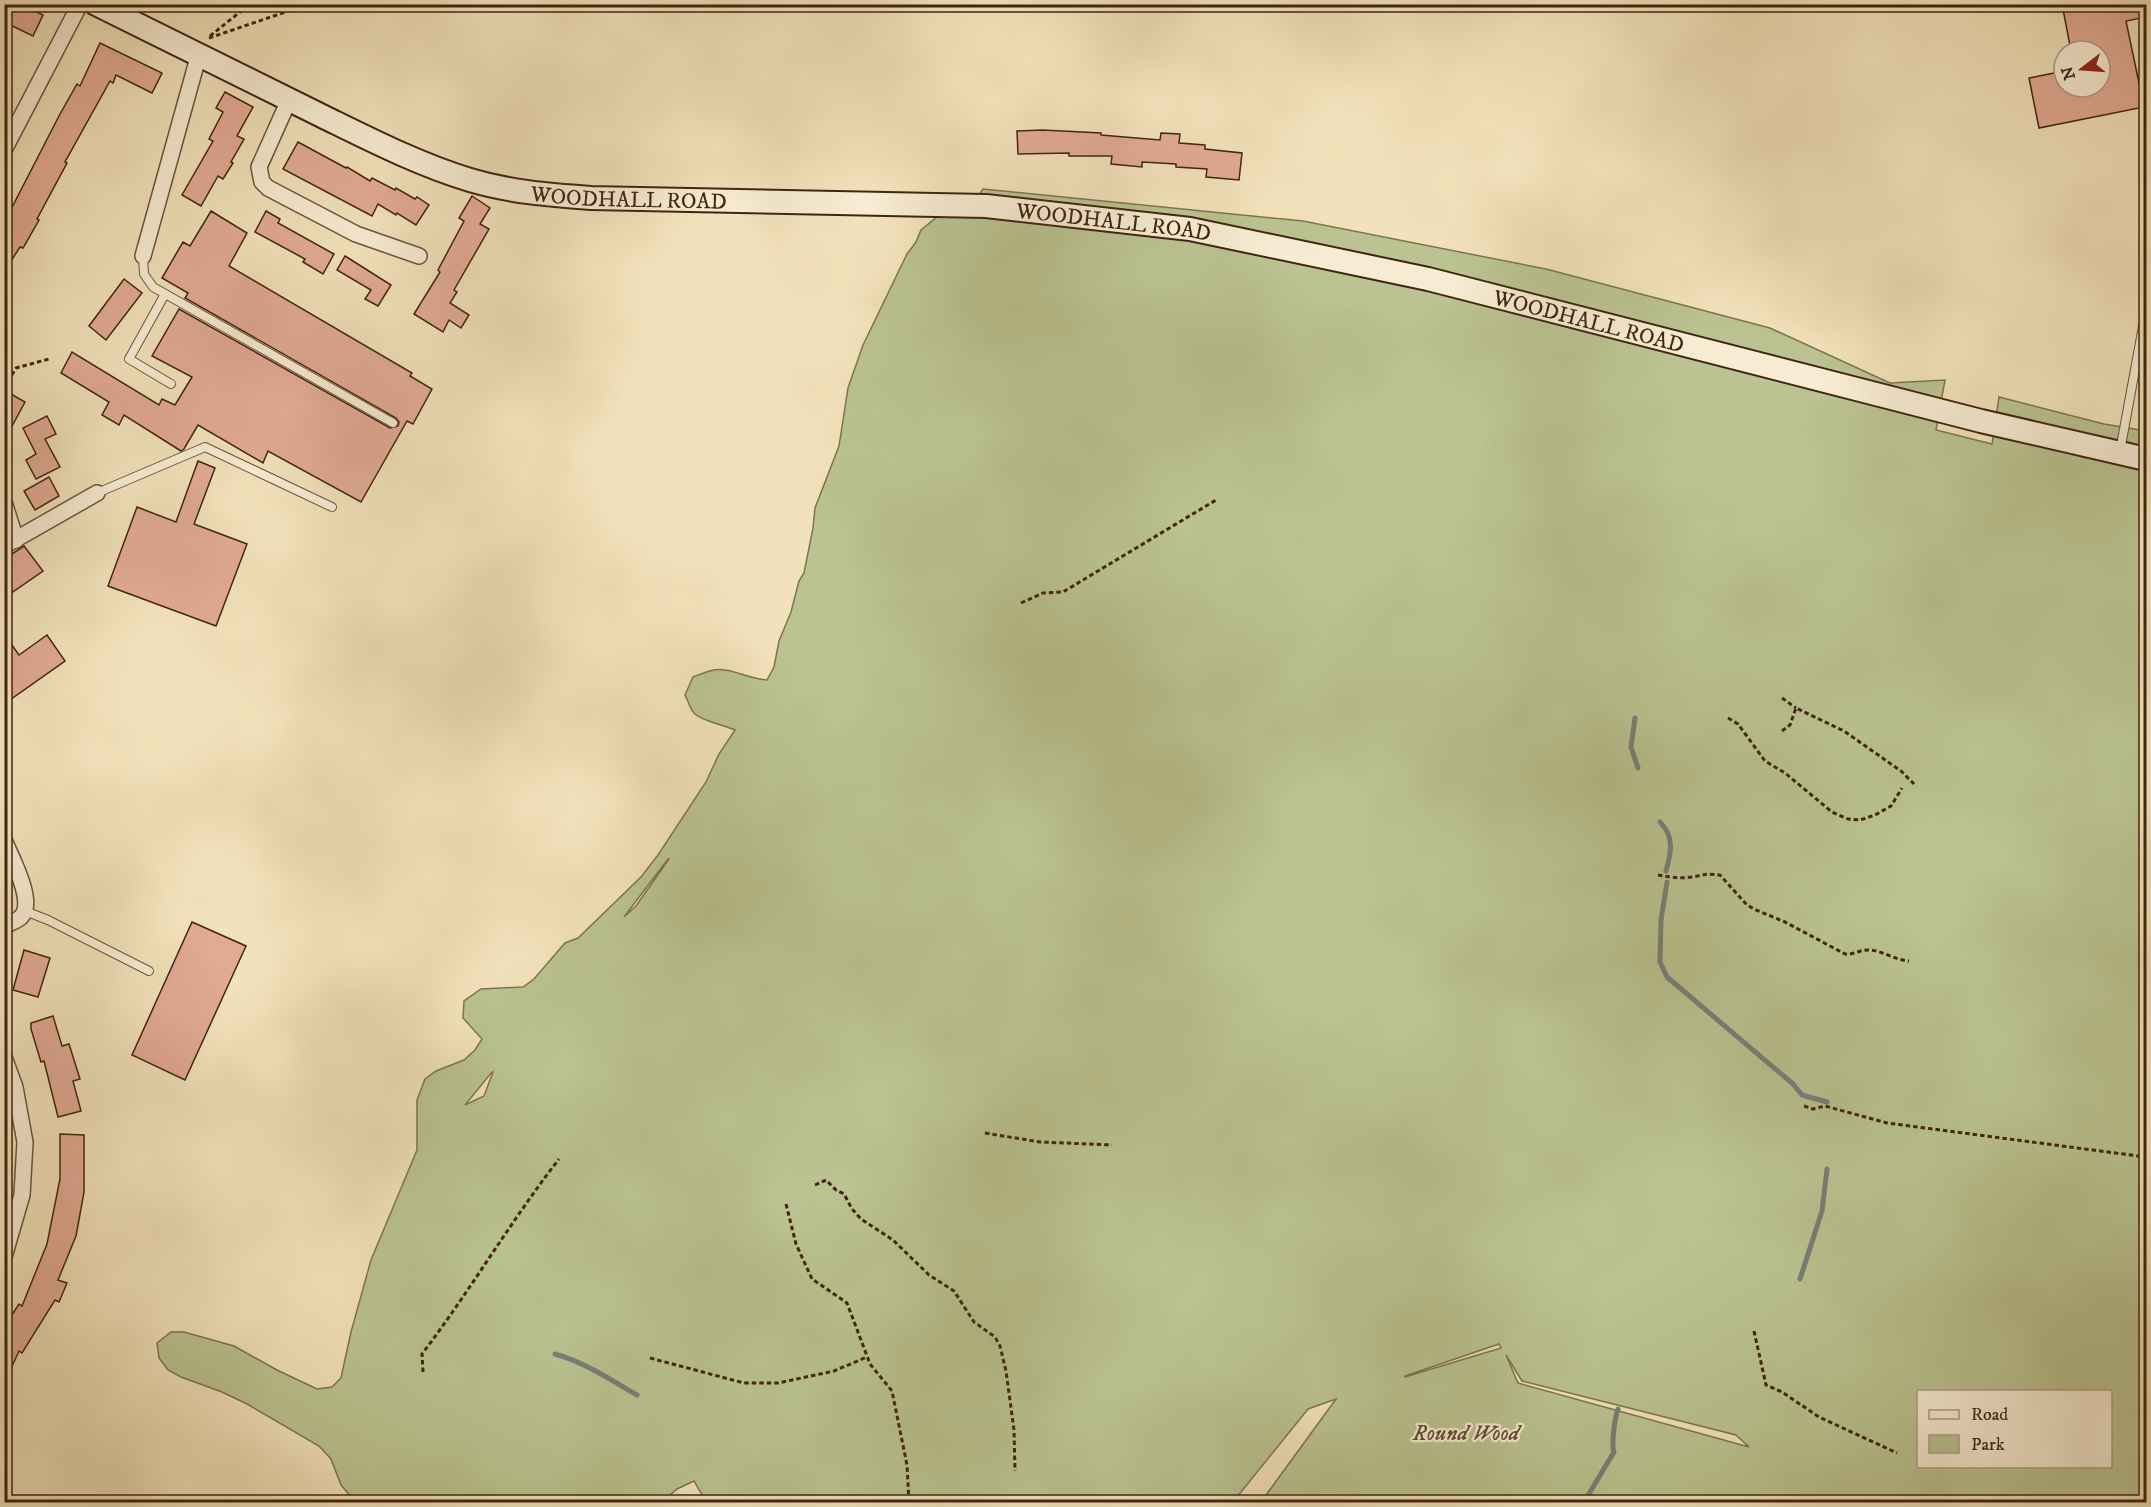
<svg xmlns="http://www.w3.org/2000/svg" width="2151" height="1507" font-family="'IM FELL DW Pica',serif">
<rect width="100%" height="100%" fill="#f2e2bb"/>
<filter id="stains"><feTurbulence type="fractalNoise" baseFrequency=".00333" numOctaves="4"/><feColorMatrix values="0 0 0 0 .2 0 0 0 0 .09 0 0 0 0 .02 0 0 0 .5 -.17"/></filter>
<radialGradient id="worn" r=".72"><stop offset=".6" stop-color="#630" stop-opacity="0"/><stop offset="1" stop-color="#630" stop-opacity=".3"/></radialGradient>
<path fill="#bac391" stroke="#7d7452" stroke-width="1.5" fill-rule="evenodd" d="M983 189 1303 221 1546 269 1770 328 1890 383 1945 380 1936 430 1992 444 1999 397 2104 424 2146 431V1502H1261L1336 1399 1308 1409 1233 1502H706L694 1481 677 1489 662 1502H358L352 1498 341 1485 331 1459 319 1446 247 1404 222 1392 181 1377 168 1370 159 1358 157 1343 171 1332H184L234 1346 277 1370 317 1389 332 1387 341 1378 351 1332 371 1260 417 1150V1100L425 1079 436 1071 464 1060 475 1050 482 1039 463 1018 464 1001 481 989 523 987 534 979 565 943 578 938 641 877 658 855 706 782 719 754 735 730C724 725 701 721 694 713 690 709 688 700 685 695L693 677C703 673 714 668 725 670 739 672 751 679 767 680L774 667 779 641 791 612 799 581 804 573 813 528 815 508 839 446 848 388 863 345 907 254 916 242 921 230 942 213 976 199ZM669 859 636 906 624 917 668 859ZM493 1072 484 1096 465 1105 492 1072ZM1499 1344 1501 1348 1405 1377V1376ZM1506 1355 1522 1381 1736 1435 1749 1447 1518 1383ZM1918 1392H2110V1466H1918Z"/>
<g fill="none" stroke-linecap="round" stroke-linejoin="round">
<g stroke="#797f77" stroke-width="5">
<path d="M1635 718 1631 747 1638 768"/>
<path d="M1660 822C1675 837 1671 853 1666 871"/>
<path d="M1667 882 1661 920 1660 962 1667 977 1793 1084 1802 1095 1827 1102"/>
<path d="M1800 1279 1822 1211 1827 1169"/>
<path d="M555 1354C584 1362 611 1380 637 1395"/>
<path d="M1584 1502 1614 1452C1611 1445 1615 1416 1618 1409"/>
</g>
</g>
<g fill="#e1aa95" stroke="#402412" stroke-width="1.5">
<path d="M4 4H21L43 15 33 36 4 22Z"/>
<path d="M2062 4H2138L2141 18 2126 21 2144 107 2039 128 2029 78 2064 71V87H2100V51H2071Z"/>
<path d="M100 43 162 73 152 93 116 75 113 83 110 81 65 162 67 163 37 219 39 220 23 248 20 247 4 272V223L60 114 77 84 80 86Z"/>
<path d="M225 92 253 107 237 136 244 139 231 162 233 163 223 179 218 176 201 206 182 195 213 141 209 139 223 112 216 108Z"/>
<path d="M1043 130 1101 133V135L1160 140 1161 133 1180 134 1179 143 1205 145V149L1242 153 1239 180 1206 177 1207 169 1176 167V164L1142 162V167L1111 164 1112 156H1069V153L1018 154 1017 131Z"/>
<path d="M298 142 346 168 347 167 370 181 372 178 395 190 396 188 415 199 417 197 429 205 416 225 397 213 396 215 378 204 372 216 283 169Z"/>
<path d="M472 196 490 208 480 224 489 229 454 290 457 292 450 303 469 315 461 328 449 320 443 332 414 314 440 272 438 270 464 221 459 218Z"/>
<path d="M211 211 247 233 229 266 412 373 410 376 432 389 413 424 407 421 361 502 268 451 263 463 198 425 184 449 181 451 124 415 119 425 102 415 109 402 61 373 72 352 159 405 162 399 175 405 192 377 152 356 179 309 390 428 398 426 399 422 396 418 185 298 188 293 162 278 183 242 190 246Z"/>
<path d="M266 211 280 219 278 223 334 254 323 274 303 262 305 259 255 232Z"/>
<path d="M345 256 391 285 378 306 365 299 371 290 337 270Z"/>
<path d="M124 279 142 293 106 340 89 326Z"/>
<path d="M4 390 25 402 4 441Z"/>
<path d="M47 416 56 434 45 439 60 467 36 479 26 460 36 454 23 428Z"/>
<path d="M198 461 215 468 194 524 247 544 216 626 108 586 137 507 176 522Z"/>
<path d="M49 477 59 496 35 510 24 491Z"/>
<path d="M24 546 43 571 4 598V559Z"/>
<path d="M4 634 19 655 47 635 65 661 4 704Z"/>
<path d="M192 922 246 946 185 1080 132 1055Z"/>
<path d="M24 950 50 958 38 997 13 990Z"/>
<path d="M53 1016 62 1046 69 1044 80 1079 73 1081 81 1111 58 1117 44 1061 41 1062 31 1029V1023Z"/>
<path d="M60 1134 84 1135V1192L76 1236 58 1280 67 1283 59 1302 55 1300 22 1353 19 1351 4 1384V1327L19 1304 22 1306 47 1244 60 1179Z"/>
</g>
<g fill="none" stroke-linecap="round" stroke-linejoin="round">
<g stroke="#6c543c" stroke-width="10">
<g id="lane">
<path d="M2146 4V5"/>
<path d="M143 256 144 274 153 287 393 423"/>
<path d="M165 294 129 359 171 384"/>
<path d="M2120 451 2146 310"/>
<path d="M97 493 205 447 332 507"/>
<path d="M25 911 48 920 149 971"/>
</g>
</g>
<g stroke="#6c543c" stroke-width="18">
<g id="street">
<path d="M289 100 259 167 262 182 268 188 356 234 419 256"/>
<path d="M4 150 80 4"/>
<path d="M143 256 199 54"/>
<path d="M4 502 16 540"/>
<path d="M4 546 97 493"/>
<path d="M4 840C11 857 36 902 21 917 17 921 10 923 4 926"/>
<path d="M4 1057 15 1087 25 1142 22 1195 4 1257"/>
</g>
</g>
<g stroke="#402412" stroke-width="26">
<g id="secondary">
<path id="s1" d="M96 4C172 42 248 80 324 117 371 140 420 165 470 180 510 192 550 195 591 198L986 206 1190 229 1428 279 1981 421 2146 459"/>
</g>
</g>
<g stroke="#402412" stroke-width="3" stroke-dasharray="4.5 3" stroke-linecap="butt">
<path d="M210 36 250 4"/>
<path d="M209 38 309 4"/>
<path d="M4 388 16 368 49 359"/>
<path d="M1021 603 1043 593 1063 592 1216 500"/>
<path d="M1782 698 1796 708"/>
<path d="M1728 718 1738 724 1765 761 1785 773 1832 812 1848 819 1860 820 1875 815 1891 806 1902 788"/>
<path d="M1782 731 1790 725 1796 708 1844 731 1901 771 1914 784"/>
<path d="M1658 875C1669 877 1680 879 1692 877 1705 875 1705 873 1720 875L1747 905 1756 910 1785 922 1845 954C1854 955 1861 949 1870 950 1883 951 1895 960 1909 961"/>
<path d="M1804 1106 1813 1109 1825 1106 1887 1123 2146 1157"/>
<path d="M985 1133 1040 1142 1112 1145"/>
<path d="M815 1185 826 1180 836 1190 844 1194 852 1209 861 1219 893 1240 929 1275 954 1291 974 1322 995 1337 1000 1346 1006 1371 1014 1430 1015 1471"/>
<path d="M786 1204 796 1244 812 1279 847 1303 870 1364 892 1391 907 1465 909 1502"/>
<path d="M1754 1331 1766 1385 1782 1392 1819 1417 1897 1453"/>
<path d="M650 1358 744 1383H778L834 1371 867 1357"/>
<path d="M423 1372 422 1354C470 1291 510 1222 559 1159"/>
</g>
<use href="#lane" stroke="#f7ecd3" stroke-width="8"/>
<use href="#street" stroke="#f7ecd3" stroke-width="15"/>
<use href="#secondary" stroke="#f7ecd3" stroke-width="22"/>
</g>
<g text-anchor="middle" stroke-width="4.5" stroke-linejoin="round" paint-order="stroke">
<g font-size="22" fill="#402412" stroke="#f7ecd3">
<text dy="8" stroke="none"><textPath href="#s1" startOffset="574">WOODHALL ROAD</textPath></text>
<text dy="8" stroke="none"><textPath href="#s1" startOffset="1060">WOODHALL ROAD</textPath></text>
<text dy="8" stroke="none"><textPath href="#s1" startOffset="1546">WOODHALL ROAD</textPath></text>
</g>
<g font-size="22" font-style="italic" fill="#5e4c32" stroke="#f7ecd3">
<text x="1466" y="1440">Round Wood</text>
</g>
</g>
<rect width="2151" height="1507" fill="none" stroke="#f2e2bb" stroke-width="24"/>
<rect x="6" y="6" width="2139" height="1495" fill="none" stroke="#402412" stroke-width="3"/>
<rect x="12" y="12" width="2127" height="1483" fill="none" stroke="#402412" stroke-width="1.5"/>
<rect x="1917" y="1390" width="195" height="78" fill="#f7ecd3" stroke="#ae9c86" stroke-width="1.5"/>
<rect x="1929" y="1410" width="30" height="9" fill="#f7ecd3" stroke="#ae9c86" stroke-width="1.5"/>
<text x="1971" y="1420" font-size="18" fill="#402412">Road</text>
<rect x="1929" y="1435" width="30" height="18" fill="#bac391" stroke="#ae9c86" stroke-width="1.5"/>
<text x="1971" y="1450" font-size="18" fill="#402412">Park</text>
<g transform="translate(2082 69) rotate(253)"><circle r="28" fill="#f7ecd3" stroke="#ae9c86" stroke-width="1.5"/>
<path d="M0-4.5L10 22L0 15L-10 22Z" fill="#8f2418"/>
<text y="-9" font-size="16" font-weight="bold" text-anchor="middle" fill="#402412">N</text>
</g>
<rect width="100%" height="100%" filter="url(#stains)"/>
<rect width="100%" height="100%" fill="url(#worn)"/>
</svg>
